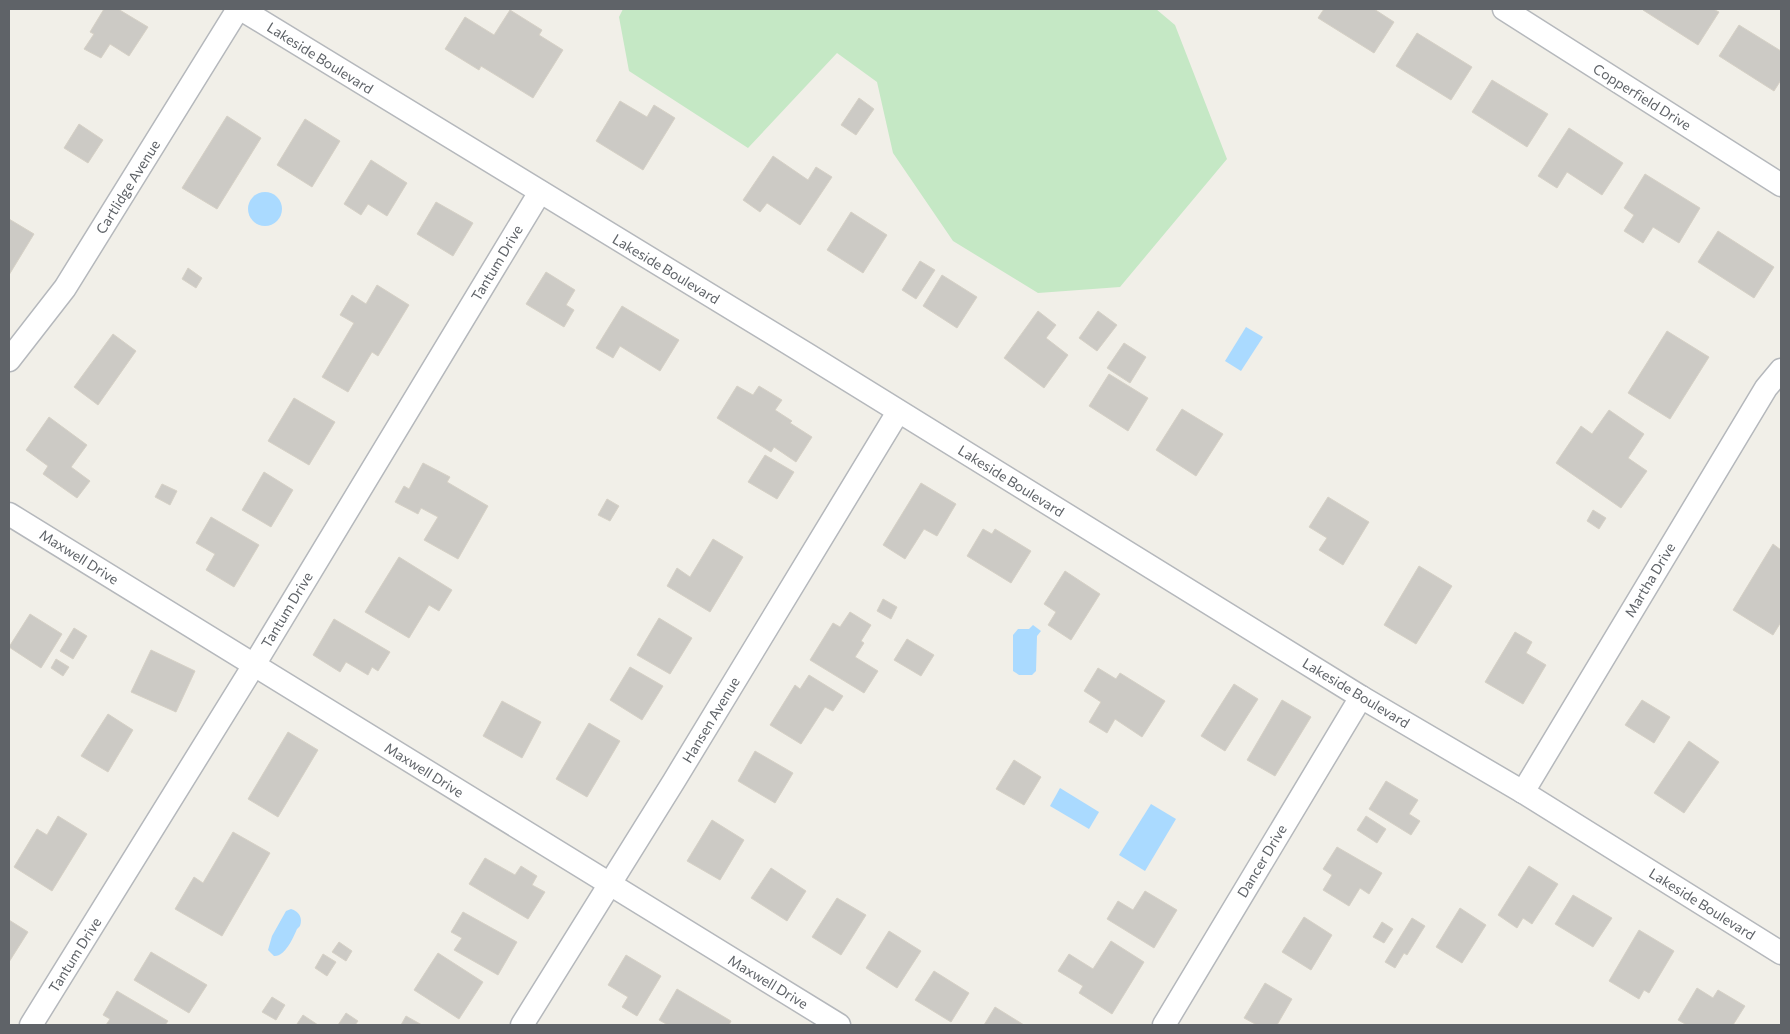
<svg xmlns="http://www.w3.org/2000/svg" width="1790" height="1034" font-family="Commissioner,sans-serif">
<rect width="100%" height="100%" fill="#f1efe8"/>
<path fill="#c5e8c5" d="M623 9H1156L1175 25 1227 159 1120 287 1038 293 953 241 893 153 877 82 837 53 748 148 629 71 619 17Z"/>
<g fill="#aadaff">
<circle cx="265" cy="209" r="17"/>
<path d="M1246 327 1263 337 1241 371 1225 361Z"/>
<path d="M1033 625 1041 631 1037 636 1036 671 1032 675H1019L1013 671V635L1018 629H1029Z"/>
<path d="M1060 788 1099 812 1089 829 1050 806Z"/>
<path d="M1151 804 1176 819 1145 871 1119 855Z"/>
<path d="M291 909C299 911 303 918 300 926L297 929C293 938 285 957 274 956L268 950 272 936 286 911Z"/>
</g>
<g fill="#cccac5" stroke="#d6d1c6">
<path d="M104 9H118L148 27 129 56 110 44 101 58 84 49 94 34 90 32Z"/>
<path d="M1324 9H1374L1394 22 1374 53 1318 18Z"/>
<path d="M1644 9H1713L1719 12 1698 45 1643 10Z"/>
<path d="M510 10 542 30 539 35 563 50 533 98 481 66 479 70 445 49 465 17 494 35Z"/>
<path d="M1739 25 1781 51V80L1774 91 1719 56Z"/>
<path d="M1417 33 1472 67 1451 100 1396 66Z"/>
<path d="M1492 80 1548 114 1527 147 1472 112Z"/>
<path d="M859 98 874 109 856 135 841 125Z"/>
<path d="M620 101 647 117 654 105 675 118 643 170 596 141Z"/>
<path d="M227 116 261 138 217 209 182 188Z"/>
<path d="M305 119 340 141 312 187 277 165Z"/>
<path d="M79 124 103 140 88 163 64 148Z"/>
<path d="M1569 128 1623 163 1602 195 1567 172 1557 188 1538 176Z"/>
<path d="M773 156 808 180 816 167 832 177 800 225 767 203 760 212 743 200Z"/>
<path d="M371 160 407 183 387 216 368 204 361 215 344 204Z"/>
<path d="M1645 174 1700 208 1679 243 1653 227 1643 243 1624 231 1634 215 1624 208Z"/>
<path d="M436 202 473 223 453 256 417 234Z"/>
<path d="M851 212 887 235 863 273 827 250Z"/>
<path d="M9 219 34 234 9 275Z"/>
<path d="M1718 231 1774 267 1754 298 1698 262Z"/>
<path d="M920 261 935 270 916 299 902 290Z"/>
<path d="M188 268 202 278 196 288 182 279Z"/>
<path d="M546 272 575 290 566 305 574 310 564 327 526 304Z"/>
<path d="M942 275 977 297 957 328 923 306Z"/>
<path d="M377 285 409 305 378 356 372 352 348 392 322 377 354 323 340 315 352 295 366 304Z"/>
<path d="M622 306 679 340 660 371 620 346 613 358 596 348Z"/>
<path d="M1038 311 1056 325 1046 338 1068 355 1044 388 1004 358Z"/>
<path d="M1098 311 1117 325 1097 351 1079 338Z"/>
<path d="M1667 331 1709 357 1670 419 1628 393Z"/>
<path d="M113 334 136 351 98 405 74 387Z"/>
<path d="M1124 343 1146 357 1130 383 1107 368Z"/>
<path d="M1109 374 1148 398 1128 431 1089 406Z"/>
<path d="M737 386 753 395 759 386 782 400 775 410 792 421 790 423 812 437 796 462 774 447 771 452 717 418Z"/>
<path d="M294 398 335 422 309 465 268 441Z"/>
<path d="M1182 409 1223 434 1196 476 1156 450Z"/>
<path d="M1609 410 1644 434 1628 458 1647 471 1621 508 1556 463 1581 426 1592 434Z"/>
<path d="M49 417 87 445 71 467 90 481 77 498 43 474 48 466 26 450Z"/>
<path d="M765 455 794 472 777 499 748 482Z"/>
<path d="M423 463 450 477 447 482 488 506 458 559 424 540 438 517 421 508 418 514 395 502 404 486 409 489Z"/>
<path d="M264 472 293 490 271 527 242 510Z"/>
<path d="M921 483 956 504 937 536 924 529 905 559 883 545Z"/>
<path d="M162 484 177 491 170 505 155 497Z"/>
<path d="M1328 497 1369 522 1343 565 1319 550 1327 538 1309 527Z"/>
<path d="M607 499 619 506 610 521 598 515Z"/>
<path d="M1593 510 1606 518 1599 529 1587 521Z"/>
<path d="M211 517 259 545 234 587 206 570 215 554 196 543Z"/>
<path d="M983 529 992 534 995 529 1031 551 1011 583 967 556Z"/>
<path d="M713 539 743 557 710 612 667 586 677 568 690 577Z"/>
<path d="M1773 544 1781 550V622L1773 635 1733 610Z"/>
<path d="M399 557 452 590 439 611 429 605 409 638 365 612Z"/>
<path d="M1419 566 1452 586 1416 644 1384 625Z"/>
<path d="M1065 571 1100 594 1071 640 1048 625 1056 612 1044 604Z"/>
<path d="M883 599 897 607 891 619 877 611Z"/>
<path d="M850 612 871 625 861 641 864 643 855 657 878 671 864 693 810 660 833 623 840 627Z"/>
<path d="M30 614 62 634 41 668 9 647Z"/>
<path d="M659 618 692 638 670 674 637 655Z"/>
<path d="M334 619 390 652 378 671 372 667 368 675 346 662 340 672 313 655Z"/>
<path d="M74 628 87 636 73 659 60 651Z"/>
<path d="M1515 632 1532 642 1526 653 1546 665 1523 704 1485 682Z"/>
<path d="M907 639 934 655 921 676 894 660Z"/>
<path d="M151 650 195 671 176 712 131 692Z"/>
<path d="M56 659 69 667 63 676 51 668Z"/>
<path d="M630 667 663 686 642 720 610 700Z"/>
<path d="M1098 668 1116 679 1120 673 1165 701 1142 737 1115 719 1107 733 1089 722 1101 702 1084 691Z"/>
<path d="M809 675 843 696 833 711 825 707 801 744 770 725 795 685 800 689Z"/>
<path d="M1234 684 1258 699 1225 751 1201 736Z"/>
<path d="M1282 700 1311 717 1275 776 1247 760Z"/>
<path d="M1642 700 1670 717 1654 743 1625 725Z"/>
<path d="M502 701 541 722 522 758 483 736Z"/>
<path d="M108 714 133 730 108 772 81 756Z"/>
<path d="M589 723 620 741 587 797 556 779Z"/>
<path d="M288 732 318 750 278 817 248 799Z"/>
<path d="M1689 741 1719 762 1684 813 1654 793Z"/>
<path d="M755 751 793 773 775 803 738 781Z"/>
<path d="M1014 760 1041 777 1024 805 996 789Z"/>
<path d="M1386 781 1418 800 1409 814 1420 821 1411 835 1369 809Z"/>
<path d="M58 816 87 834 52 891 14 867 37 829 47 835Z"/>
<path d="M1366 816 1386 829 1377 843 1357 830Z"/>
<path d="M712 820 744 840 720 880 687 861Z"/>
<path d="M233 832 270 853 222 936 175 909 194 877 203 883Z"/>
<path d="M1337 847 1382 873 1369 894 1360 888 1349 906 1323 890 1332 875 1323 869Z"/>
<path d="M485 858 515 875 521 866 537 876 532 885 545 892 528 919 469 884Z"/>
<path d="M1529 866 1558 884 1532 924 1523 918 1517 928 1498 915Z"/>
<path d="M771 868 806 891 787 921 751 898Z"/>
<path d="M1145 891 1177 910 1154 948 1107 919 1118 901 1133 910Z"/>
<path d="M1573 895 1612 918 1593 947 1555 924Z"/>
<path d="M837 898 866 915 841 955 812 937Z"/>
<path d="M1460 908 1486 925 1462 963 1436 947Z"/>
<path d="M463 912 517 942 498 975 454 950 462 938 451 932Z"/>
<path d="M1304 917 1332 935 1311 970 1282 952Z"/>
<path d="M1412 918 1425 926 1407 955 1404 953 1395 968 1385 962Z"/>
<path d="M9 920 28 932 9 962Z"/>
<path d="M1382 922 1393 929 1384 943 1373 937Z"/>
<path d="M1639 930 1674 951 1649 993 1644 990 1639 999 1609 981Z"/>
<path d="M889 931 921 951 897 988 866 968Z"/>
<path d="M1111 941 1144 962 1112 1014 1079 993 1083 986 1058 971 1069 954 1093 969Z"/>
<path d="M339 942 352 951 346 961 332 952Z"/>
<path d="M151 952 207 985 189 1013 134 980Z"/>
<path d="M438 953 483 982 459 1019 414 990Z"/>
<path d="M323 954 336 962 327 976 315 968Z"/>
<path d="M626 955 661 976 637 1016 622 1007 628 997 608 985Z"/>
<path d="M934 971 969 993 951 1022 915 1000Z"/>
<path d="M1265 983 1292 999 1277 1025H1257L1244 1018Z"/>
<path d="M1697 988 1713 998 1718 990 1745 1006 1733 1025H1687L1678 1020Z"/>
<path d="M677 989 731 1021 729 1025H668L659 1020Z"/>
<path d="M117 991 168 1021 165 1025H106L110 1019 103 1015Z"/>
<path d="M272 997 285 1005 276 1020 262 1012Z"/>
<path d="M995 1007 1024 1025H984Z"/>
<path d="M346 1013 358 1021 355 1025H338Z"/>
<path d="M303 1015 318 1025H299L297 1024Z"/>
<path d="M406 1016 422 1025H401Z"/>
</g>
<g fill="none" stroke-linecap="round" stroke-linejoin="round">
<g stroke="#b5b8bc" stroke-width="25">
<g id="street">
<path d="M241 9 808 355 1361 697 1523 792 1781 953"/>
<path d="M1504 9 1781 185"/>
<path d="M9 360 65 288 238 9"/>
<path d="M9 514 839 1025"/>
<path d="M1523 792 1766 388 1781 370"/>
<path d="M31 1025 254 665 540 192"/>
<path d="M522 1025 674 781 898 412"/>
<path d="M1164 1025 1361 697"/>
</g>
</g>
<use href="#street" stroke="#fff" stroke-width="22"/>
</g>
<g text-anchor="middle" stroke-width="5" stroke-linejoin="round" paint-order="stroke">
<g font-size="14" fill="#5f6368" stroke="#fff">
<text transform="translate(320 58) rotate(32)" y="5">Lakeside Boulevard</text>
<text transform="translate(1642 97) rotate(32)" y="5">Copperfield Drive</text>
<text transform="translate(128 187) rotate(-58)" y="5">Cartlidge Avenue</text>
<text transform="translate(497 263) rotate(-59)" y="5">Tantum Drive</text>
<text transform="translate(666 269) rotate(31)" y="5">Lakeside Boulevard</text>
<text transform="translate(1011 481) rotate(32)" y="5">Lakeside Boulevard</text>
<text transform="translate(79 557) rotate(32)" y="5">Maxwell Drive</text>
<text transform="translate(1650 580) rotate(-59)" y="5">Martha Drive</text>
<text transform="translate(287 610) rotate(-59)" y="5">Tantum Drive</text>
<text transform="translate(1356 693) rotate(31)" y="5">Lakeside Boulevard</text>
<text transform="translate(711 720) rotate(-59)" y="5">Hansen Avenue</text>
<text transform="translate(424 770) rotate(32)" y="5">Maxwell Drive</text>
<text transform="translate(1262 861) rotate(-59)" y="5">Dancer Drive</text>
<text transform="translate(1702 904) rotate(32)" y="5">Lakeside Boulevard</text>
<text transform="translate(75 955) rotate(-58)" y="5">Tantum Drive</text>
<text transform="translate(768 982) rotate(31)" y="5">Maxwell Drive</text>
</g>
</g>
<rect width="1790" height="1034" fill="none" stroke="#5f6368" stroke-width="20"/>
</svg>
